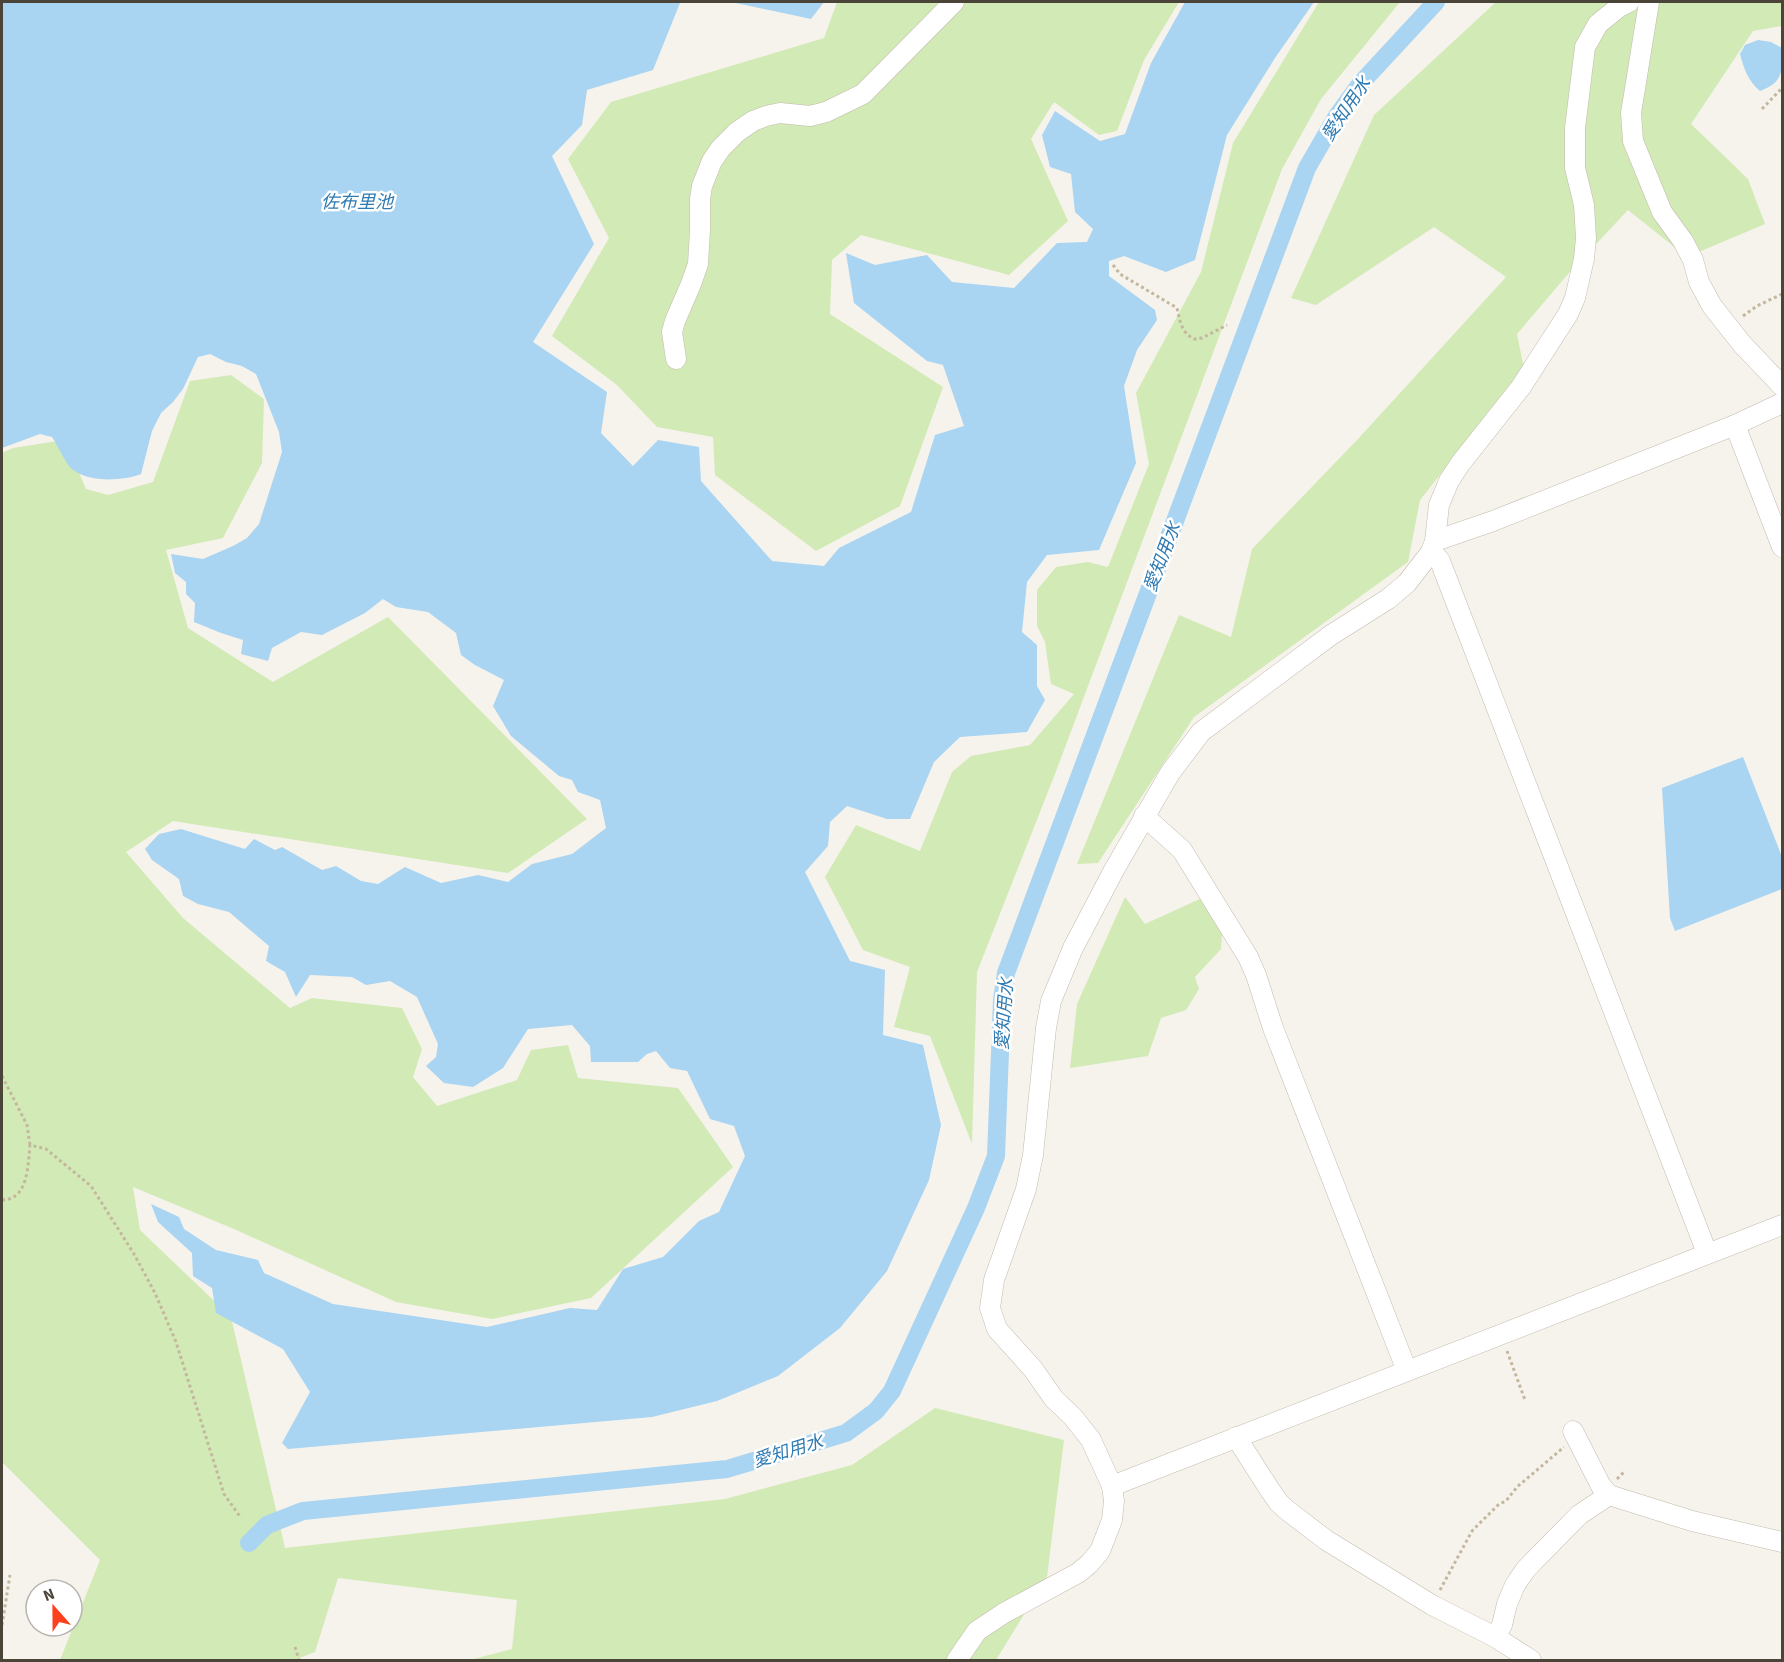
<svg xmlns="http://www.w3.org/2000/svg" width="1784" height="1662" font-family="'Source Sans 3','Noto Sans JP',sans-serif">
<rect width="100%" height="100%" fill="#f6f3ec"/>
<g fill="#d2eab5">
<path d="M837 2H1179L1144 60 1117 131 1099 135 1054 102 1031 139 1068 221 1009 275 861 235 832 260 830 314 943 387 900 506 816 551 715 475 713 437 657 427 617 385 552 336 609 238 568 159 611 102 824 38Z"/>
<path d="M1319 2H1400L1321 99 1282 169 1055 774 977 972 972 1144 930 1036 894 1027 910 967 863 950 825 877 856 825 920 851 952 772 971 756 1030 745 1074 694 1051 684 1045 642 1037 626V590L1056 567 1088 562 1108 567 1149 464 1136 393 1201 272 1233 143Z"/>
<path d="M1496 2H1782V26L1753 31 1691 124 1748 179 1765 224 1687 257 1628 210 1568 274 1517 334 1524 369 1420 500 1408 562 1194 717 1098 863 1077 864 1179 615 1231 637 1252 549 1358 439 1506 277 1434 227 1316 305 1291 298 1374 115Z"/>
<path d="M231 375 264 399 262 463 223 538 166 550 188 628 273 682 388 617 587 819 508 873 173 821 126 852 183 918 290 1008 312 998 402 1008 422 1049 413 1077 437 1106 517 1080 531 1050 568 1045 578 1078 678 1088 733 1167 591 1298 492 1319 396 1302 234 1229 133 1187 140 1230 231 1317 285 1548 725 1499 852 1465 935 1408 1064 1440 1047 1577 996 1660H470L512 1649 517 1600 338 1578 315 1652 294 1660H60L100 1560 2 1462V453L13 448 65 440 86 489 108 495 153 482 190 381Z"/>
<path d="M1125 897 1145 924 1202 898 1222 932 1221 949 1195 977 1199 989 1186 1010 1161 1018 1148 1056 1070 1068 1077 1004Z"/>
</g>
<g fill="#a9d4f2">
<path d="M2 2H700L680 3 653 70 587 90 582 125 552 156 594 244 533 342 607 392 601 433 633 466 658 440 699 447 701 481 772 561 824 566 839 548 911 512 935 435 964 426 943 365 927 361 854 303 846 253 875 265 927 255 952 282 1014 288 1057 243 1087 242 1093 229 1075 212 1071 174 1050 167 1042 135 1055 111 1100 141 1125 134 1151 63 1185 2H1314L1275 58 1227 135 1195 260 1166 272 1124 256 1109 261V276L1155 310 1157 320 1137 350 1124 386 1136 463 1099 550 1047 555 1027 582 1022 632 1037 645V686L1045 700 1027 732 960 737 934 762 910 819H887L847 806 830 822 828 846 805 872 850 961 885 970 883 1035 923 1045 941 1125 929 1180 887 1271 840 1328 778 1376 717 1401 652 1417 288 1449 282 1443 310 1392 283 1349 216 1313 212 1288 193 1276 192 1253 158 1222 151 1204 179 1217 184 1229 216 1250 258 1260 264 1273 333 1304 487 1327 570 1308 597 1310 623 1269 663 1257 699 1221 719 1212 745 1156 734 1126 710 1119 687 1071 670 1068 656 1051 647 1054 638 1062H591L590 1046 572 1025 528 1029 503 1068 473 1087 444 1083 426 1066 436 1057 438 1044 417 997 390 981 366 985 352 977 310 975 296 997 285 972 266 961 269 946 229 912 198 904 183 896 179 879 152 860 145 849 159 834 181 829 245 849 254 839 275 850 282 847 322 870 336 866 361 881 378 884 405 867 441 883 478 875 508 882 532 864 572 854 606 828 600 800 578 792 572 780 559 776 511 736 493 706 504 680 475 665 461 655 456 633 428 612 396 607 383 599 365 613 322 635 301 632 272 648 268 661 241 654 243 640 221 633 194 622 195 603 186 594V582L175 573 171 554 203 559 233 546 247 538 259 524 282 452 279 432 256 374 242 366 226 362 210 354 198 357 183 389 173 402 161 413 152 431 141 474C123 481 88 483 72 469 66 464 57 444 52 437L40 434 2 448Z"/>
<path d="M731 2H824L811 19Z"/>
<path d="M1758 40 1771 42 1782 48C1782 71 1784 82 1760 91 1748 81 1744 69 1740 54L1745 45Z"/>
<path d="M1743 757 1782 857V889L1675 931 1670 918 1662 788Z"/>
</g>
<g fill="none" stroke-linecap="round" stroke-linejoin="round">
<path stroke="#a9d4f2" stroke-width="18" d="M249 1543 267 1525 303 1511 727 1469 846 1433 876 1411 892 1391 976 1208 996 1156 1002 1000 1006 973 1307 168 1337 116 1361 83 1436 2"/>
<g stroke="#c2bbae" stroke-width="21">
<g id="minor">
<path d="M1649 2 1631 113 1633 141 1662 212 1683 241 1693 260 1699 282 1712 306 1742 344 1782 386"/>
<path d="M676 359 672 332 675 321 691 284 698 264 700 230V199L702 186 712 161 721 148 737 132 753 121 766 116 780 113 810 116 826 112 863 94 954 2"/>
<path d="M1735 425 1782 547"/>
<path d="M1435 541 1493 521 1735 425 1782 403"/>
<path d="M1431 552 1435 555 1440 561 1707 1253"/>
<path d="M1144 816 1182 850 1248 957 1256 975 1273 1028 1407 1371"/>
<path d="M1573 1431 1601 1486 1609 1495"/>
<path d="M1236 1437 1268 1487 1279 1503 1288 1511 1326 1540 1401 1586 1432 1605 1495 1637 1531 1660"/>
<path d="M1112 1486 1782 1225"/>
<path d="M1495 1637 1502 1625 1507 1604 1515 1585 1526 1569 1579 1515 1609 1495 1692 1521 1782 1542"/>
<path d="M957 1660 977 1631 1004 1613 1078 1573 1089 1564 1100 1551 1112 1520 1114 1501 1112 1486 1091 1440 1073 1417 1054 1399 1033 1369 997 1329 990 1308 994 1280 1026 1189 1033 1155 1046 1028 1051 1001 1073 948 1114 870 1170 773 1201 732 1331 635 1388 599 1407 583 1431 552 1435 541 1439 505 1449 481 1460 464 1521 387 1568 314 1575 298 1584 259 1586 238 1584 205 1575 168V128L1585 47 1598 24 1619 7 1629 2"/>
</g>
</g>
<g stroke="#c4b79f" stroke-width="3" stroke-dasharray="3 3" stroke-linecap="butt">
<path d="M1762 109 1782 88"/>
<path d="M1113 265 1120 274 1177 308C1180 321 1181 332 1194 339L1202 338 1227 325"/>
<path d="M1743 316 1757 306 1782 294"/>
<path d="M2 1076 27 1125 30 1145"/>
<path d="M2 1200C28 1200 28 1166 30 1145L46 1149 91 1186 134 1254 155 1293 176 1342 224 1494 241 1518"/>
<path d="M1507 1351 1525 1400"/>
<path d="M1617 1479 1625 1471"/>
<path d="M1440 1590 1472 1531 1499 1504 1506 1501 1517 1487 1564 1447"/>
<path d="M2 1625 10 1575"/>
<path d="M295 1647 299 1660"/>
</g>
<use href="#minor" stroke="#fff" stroke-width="20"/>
</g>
<g text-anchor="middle" stroke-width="5" stroke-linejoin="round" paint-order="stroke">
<g font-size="18" font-style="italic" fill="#2e7ab2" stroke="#fff">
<text transform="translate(1346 109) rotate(-56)" y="6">愛知用水</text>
<text x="357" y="208">佐布里池</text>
<text transform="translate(1162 557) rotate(-69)" y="6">愛知用水</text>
<text transform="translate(1004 1014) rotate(-86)" y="6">愛知用水</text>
<text transform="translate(788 1451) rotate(-17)" y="6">愛知用水</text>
</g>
</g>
<rect width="1784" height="1662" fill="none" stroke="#4b4439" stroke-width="6"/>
<g transform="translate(54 1608) rotate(339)"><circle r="28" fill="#ffffff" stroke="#b7b4b0" stroke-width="1.5"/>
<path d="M0-4.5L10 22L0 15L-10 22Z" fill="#fc3f1d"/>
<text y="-9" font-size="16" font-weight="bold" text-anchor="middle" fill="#4b4439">N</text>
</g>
</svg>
